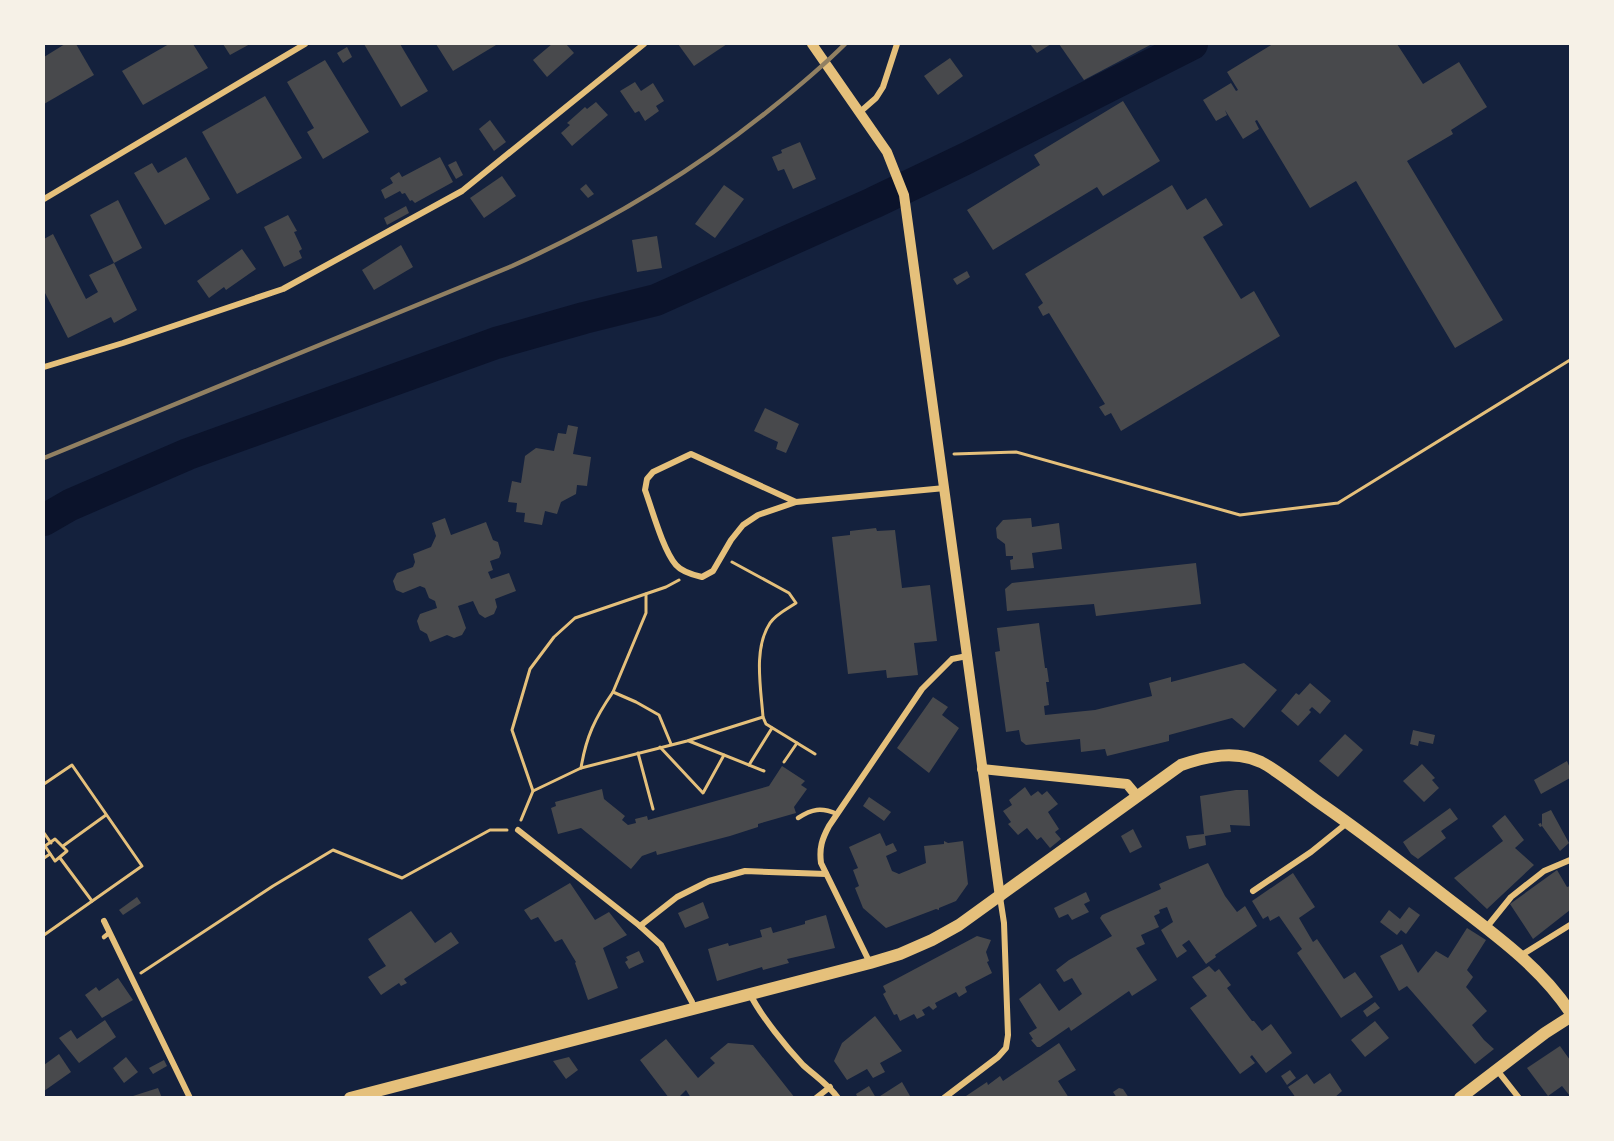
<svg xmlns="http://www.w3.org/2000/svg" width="1614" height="1141" font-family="'Titillium Web',sans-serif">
<rect width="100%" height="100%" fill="#14213d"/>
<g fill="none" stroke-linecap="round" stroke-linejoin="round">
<path stroke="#0b132b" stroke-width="32" d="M44 520 70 505 188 454 496 343 584 318 656 300 873 203 967 158 1192 44"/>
</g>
<g fill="#48494c">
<path d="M65 44H76L94 75 44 104V57Z"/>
<path d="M169 44H193L208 68 143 105 122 71Z"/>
<path d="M223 44H250L230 55Z"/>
<path d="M364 44H400L428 91 401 107Z"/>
<path d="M436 44H494L496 45 453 71Z"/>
<path d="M552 44H566L574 53 547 77 533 60Z"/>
<path d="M678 44H727L694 66Z"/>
<path d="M1030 44H1051L1037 53Z"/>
<path d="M1059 44H1152L1084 80Z"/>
<path d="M1273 44H1397L1423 84 1459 62 1487 107 1451 130 1453 134 1407 161 1503 320 1455 348 1356 181 1310 208 1257 120 1255 121 1259 129 1243 139 1225 110 1227 115 1216 121 1203 100 1231 83 1236 91 1238 90 1227 72Z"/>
<path d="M347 47 352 57 343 63 337 53Z"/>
<path d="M950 58 963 76 938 95 924 76Z"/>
<path d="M325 60 369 132 323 159 307 132 314 128 287 82Z"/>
<path d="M635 82 641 91 653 83 664 101 656 106 659 111 645 121 639 111 635 113 620 91Z"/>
<path d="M265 96 302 158 237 194 202 132Z"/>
<path d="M1123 101 1160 161 1103 196 1097 187 993 250 967 210 1040 165 1034 155Z"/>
<path d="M596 102 608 115 572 146 561 133 570 125 567 123 585 107 587 109Z"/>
<path d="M490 120 506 142 494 151 479 129Z"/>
<path d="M800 142 816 179 793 189 784 169 778 171 772 157 782 153 781 150Z"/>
<path d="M186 157 210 199 165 225 134 173 152 163 158 173Z"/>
<path d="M440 157 453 182 415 203 412 200 410 201 405 193 402 194 400 191 385 199 381 190 393 183 390 178 399 172 402 177Z"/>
<path d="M456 161 463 175 456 179 448 165Z"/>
<path d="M502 176 516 196 484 218 470 198Z"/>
<path d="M586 184 594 194 588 198 580 189Z"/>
<path d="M724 185 744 199 715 238 695 224Z"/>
<path d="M1172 185 1187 210 1206 198 1223 225 1203 237 1241 299 1254 291 1280 336 1121 431 1111 413 1105 416 1099 407 1105 404 1049 313 1043 316 1038 307 1043 303 1025 274Z"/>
<path d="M118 200 142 248 114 263 90 215Z"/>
<path d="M406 206 409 213 387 225 384 218Z"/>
<path d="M288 215 297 231 294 232 302 249 299 251 302 258 284 267 264 227Z"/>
<path d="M53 234 86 299 98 292 89 275 114 263 137 310 114 323 111 317 68 338 44 291V239Z"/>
<path d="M657 236 662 268 637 272 632 240Z"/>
<path d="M401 245 413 267 374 290 362 270Z"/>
<path d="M242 249 256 269 226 290 224 287 209 298 197 281Z"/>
<path d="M967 271 970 277 957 285 953 279Z"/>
<path d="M765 408 799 424 786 453 776 449 778 442 754 431Z"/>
<path d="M568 425 578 427 573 454 591 457 587 486 577 485 576 494 561 502 557 514 545 511 542 525 524 522 525 513 516 512 517 503 508 502 512 481 521 483 525 456 536 448 554 451 558 433 566 434Z"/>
<path d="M445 518 451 535 486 522 493 540 498 542 501 553 499 558 490 561 493 570 488 572 491 579 509 573 516 591 495 599 497 607 494 614 485 618 479 614 473 601 458 606 466 628 462 635 454 638 447 635 430 642 427 634 420 630 417 621 420 614 437 608 435 601 429 598 425 588 420 586 403 593 396 590 393 581 397 573 413 567 415 562 413 554 431 547 436 536 432 523Z"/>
<path d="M1031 518 1032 527 1059 523 1062 549 1032 553 1034 568 1011 570 1010 560 1013 559V556H1006L1005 544 997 538 996 528 1003 520Z"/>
<path d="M876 528 877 531 895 530 902 588 930 585 937 641 914 643 918 675 887 678 886 670 848 674 832 537 850 535V531Z"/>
<path d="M1196 563 1201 604 1096 616 1094 604 1007 611 1005 589 1012 583Z"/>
<path d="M1039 623 1045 668H1047L1049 682H1046L1049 705 1044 706 1045 715 1095 710 1152 696 1149 683 1171 677V682L1244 663 1277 690 1244 728 1232 718 1169 735V741L1107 756 1105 749 1081 752 1080 739 1026 745 1021 741 1019 730 1006 732 995 652 1000 651 997 628Z"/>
<path d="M1310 683 1331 701 1320 714 1312 707 1309 710 1311 712 1298 726 1281 711 1296 693 1299 695Z"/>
<path d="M933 697 948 707 942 715 959 728 929 773 897 748Z"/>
<path d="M1413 730 1435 735 1433 744 1419 741 1418 746 1410 744Z"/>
<path d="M1345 734 1363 750 1338 777 1319 761Z"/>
<path d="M1567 761 1570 768V778L1541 794 1534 780Z"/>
<path d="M1422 764 1435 778 1432 780 1439 788 1424 802 1403 781Z"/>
<path d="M782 766 805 781 801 785 807 789 794 807 796 813 758 824V827L730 836 657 855 656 851 642 856 631 869 581 828 558 834 551 808 556 806 555 802 602 789 604 799 625 816 622 820 628 825 636 823 635 819 647 816 648 820 769 786Z"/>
<path d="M1025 787 1031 796 1038 791 1042 795 1047 791 1058 804 1048 812 1059 829 1055 832 1061 839 1050 848 1041 837 1037 840 1027 828 1018 835 1008 824 1011 822 1003 811 1012 805 1009 800Z"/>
<path d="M1236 790H1248L1250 826 1230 825 1231 832 1205 836 1206 845 1189 849 1186 836 1204 834 1200 796Z"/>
<path d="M869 797 891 812 884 821 863 806Z"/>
<path d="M1450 808 1458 819 1441 831 1446 838 1418 859 1411 854 1403 842Z"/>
<path d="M1551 810 1569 843 1560 851 1542 826 1540 827 1538 824 1541 823 1542 826V814Z"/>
<path d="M1505 815 1524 840 1515 848 1534 865 1487 909 1454 878 1503 841 1492 826Z"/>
<path d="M1133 829 1142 847 1130 853 1121 836Z"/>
<path d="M880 833 886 846 893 843 897 851 886 856 892 871 899 874 926 863 924 846 944 844V841L948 843 963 841 968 884 956 901 939 908V910L936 909 886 928 863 908 855 888 859 886 853 870 858 868 849 847Z"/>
<path d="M1208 863 1225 896 1237 912 1245 906 1257 926 1215 955 1216 957 1206 964 1189 940 1182 945 1187 951 1177 958 1161 930 1173 922 1167 907 1159 910 1160 913 1154 916 1159 927 1141 935 1145 944 1136 948 1157 980 1132 996 1129 991 1071 1031 1069 1027 1040 1047H1037L1031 1040 1033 1039 1029 1033 1037 1028 1019 999 1040 983 1059 1011 1082 994 1072 978 1064 982 1056 970 1069 960 1112 936 1100 918 1102 915 1161 889 1159 884Z"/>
<path d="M1557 870 1567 887 1570 886V910L1533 939 1510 904Z"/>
<path d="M1293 873 1315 907 1299 918 1313 942 1317 939 1344 979 1355 972 1373 997 1341 1018 1297 953 1302 949 1279 916 1270 921 1268 916 1263 919 1252 901Z"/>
<path d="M570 883 595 920 609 912 627 935 603 948 618 988 588 1000 575 963 576 962 562 939 555 942 538 917 531 920 524 910Z"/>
<path d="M1086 892 1090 901 1084 904 1089 912 1072 920 1068 914 1059 918 1054 908Z"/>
<path d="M137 897 141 903 123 915 119 910Z"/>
<path d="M703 902 709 918 685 928 678 913Z"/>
<path d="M1409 907 1420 915 1406 934 1401 930 1397 935 1380 922 1389 910 1400 919Z"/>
<path d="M411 911 435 943 451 932 459 943 404 979 407 983 401 986 399 983 381 995 368 977 386 966 368 939Z"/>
<path d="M826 915 835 948 787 959 789 963 763 970 762 967 717 981 708 949 728 943 729 946 762 937 760 930 771 927 773 933 805 924V921Z"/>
<path d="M1467 928 1486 940 1467 970 1473 977 1466 987 1487 1011 1472 1025 1484 1040 1494 1049 1475 1064 1407 986 1399 991 1380 956 1402 944 1418 973 1436 951 1448 958Z"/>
<path d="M977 936 991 940 986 952 989 961 987 962 992 973 965 987 967 992 959 997 956 992 935 1003 937 1007 933 1010 929 1006 922 1010 925 1015 917 1019 914 1014 900 1021 897 1014 894 1015 883 994 886 992 883 986Z"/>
<path d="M639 951 644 962 629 969 625 962 628 960 626 957Z"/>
<path d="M1209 966 1215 972 1219 969 1231 985 1227 988 1252 1021H1254L1262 1031 1271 1024 1292 1053 1266 1073 1252 1055 1250 1057 1255 1063 1240 1074 1190 1008 1207 996 1192 977Z"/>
<path d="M118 978 133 1000 102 1018 85 995 96 987 99 991Z"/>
<path d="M1375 1002 1380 1008 1367 1017 1363 1011Z"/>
<path d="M875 1016 902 1051 880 1063 885 1072 873 1078 867 1069 847 1080 834 1061 842 1043Z"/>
<path d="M105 1020 116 1037 79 1063 59 1038 71 1030 77 1039Z"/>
<path d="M1375 1021 1389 1038 1365 1057 1351 1040Z"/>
<path d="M666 1039 698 1078 715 1063 710 1058 728 1043 753 1045 795 1098H691L686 1090 678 1098H669L640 1060Z"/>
<path d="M1059 1043 1076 1070 1058 1081 1069 1098H963L987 1082 988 1085 1000 1076 1003 1081Z"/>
<path d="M1560 1046 1570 1060V1096L1562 1086 1548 1096 1527 1068Z"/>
<path d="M59 1054 71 1072 44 1091V1065Z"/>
<path d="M126 1057 138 1072 124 1083 113 1068Z"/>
<path d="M569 1057 578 1070 566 1079 553 1061Z"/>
<path d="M164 1060 167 1066 153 1074 149 1068Z"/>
<path d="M1290 1070 1296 1078 1287 1085 1281 1076Z"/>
<path d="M1330 1073 1342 1091 1334 1098H1296L1288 1087 1307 1074 1314 1084Z"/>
<path d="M902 1082 910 1096 908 1098H877Z"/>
<path d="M869 1086 876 1098H858L856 1094Z"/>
<path d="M158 1088 162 1098H133V1096Z"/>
<path d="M1119 1088 1123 1089 1129 1098H1117L1113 1092Z"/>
</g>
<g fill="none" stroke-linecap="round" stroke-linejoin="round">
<g stroke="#e5c07b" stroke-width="3">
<path d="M954 454 1016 452 1240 515 1338 503 1570 360"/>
<path d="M732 562 789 593 796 603C787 609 776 614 770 623 753 649 761 688 763 717"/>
<path d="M613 692 646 613V594"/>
<path d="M689 741 764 771"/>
<path d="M660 747 703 793 724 755"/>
<path d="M638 753 653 809"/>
<path d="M784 762 797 743"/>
<path d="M749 765 772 728"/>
<path d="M581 768C586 737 595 718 613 692L636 702 659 715 671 744"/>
<path d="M44 784 72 765 142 866 44 935"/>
<path d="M533 791 581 768 687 741 763 717 766 724 815 754"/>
<path d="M521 820 533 791 512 730 530 669 554 637 575 618 666 587 679 580"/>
<path d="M44 833 51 843"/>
<path d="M55 839 67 851 55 861 45 846Z"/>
<path d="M63 846 106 815"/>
<path d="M44 858 50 854"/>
<path d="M60 858 92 901"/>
<path d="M141 973 273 886 333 850 402 878 490 830H507"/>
</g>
<g stroke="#e5c07b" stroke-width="4.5">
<path d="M798 818C812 809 821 807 837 814"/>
<path d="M104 937 109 933"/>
</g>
<g stroke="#e5c07b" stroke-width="6">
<path d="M860 112 876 98 883 87 897 44"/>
<path d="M44 199 305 44"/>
<path d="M44 367 123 343 283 289 462 191 644 44"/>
<path d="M796 502 691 454 653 472 647 479 645 490C652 509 663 550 676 565 682 572 693 575 702 577L713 571 731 540 743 525 758 515 796 502 945 488"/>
<path d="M518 830 640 926 661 945 692 1002 694 1009"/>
<path d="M1253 891 1311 852 1347 823"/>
<path d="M104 921 190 1098"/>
<path d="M640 926 677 897 709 881 745 871 826 874"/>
<path d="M1486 928 1511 897 1544 871 1570 860"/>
<path d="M1520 956 1570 925"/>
<path d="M870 963 821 863C819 848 822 839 829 826L922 689 952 659 967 656"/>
<path d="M751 996C762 1017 786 1047 803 1065 815 1076 828 1084 838 1098"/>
<path d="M1497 1070 1519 1098"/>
<path d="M816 1098 830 1087"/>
<path d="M944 1098 998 1057 1006 1048 1008 1035 1004 923 1000 897"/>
</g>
<g stroke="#e5c07b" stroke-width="10">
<path d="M812 44 887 152 904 195 1000 897"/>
<path d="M982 769 1127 784 1137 796"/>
</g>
<g stroke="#e5c07b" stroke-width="12">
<path d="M350 1098 870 963 900 954 932 940 959 925 1181 765C1207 756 1235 750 1261 762 1279 771 1306 794 1324 806 1363 833 1400 862 1437 890 1484 927 1537 962 1570 1012"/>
<path d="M1460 1098 1545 1033 1570 1017"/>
</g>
<path stroke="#918062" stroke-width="4.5" d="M44 458 512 266C607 223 693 172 773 107 798 87 822 67 845 44"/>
</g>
<rect width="1614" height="1141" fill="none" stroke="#f6f1e7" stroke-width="90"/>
</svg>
